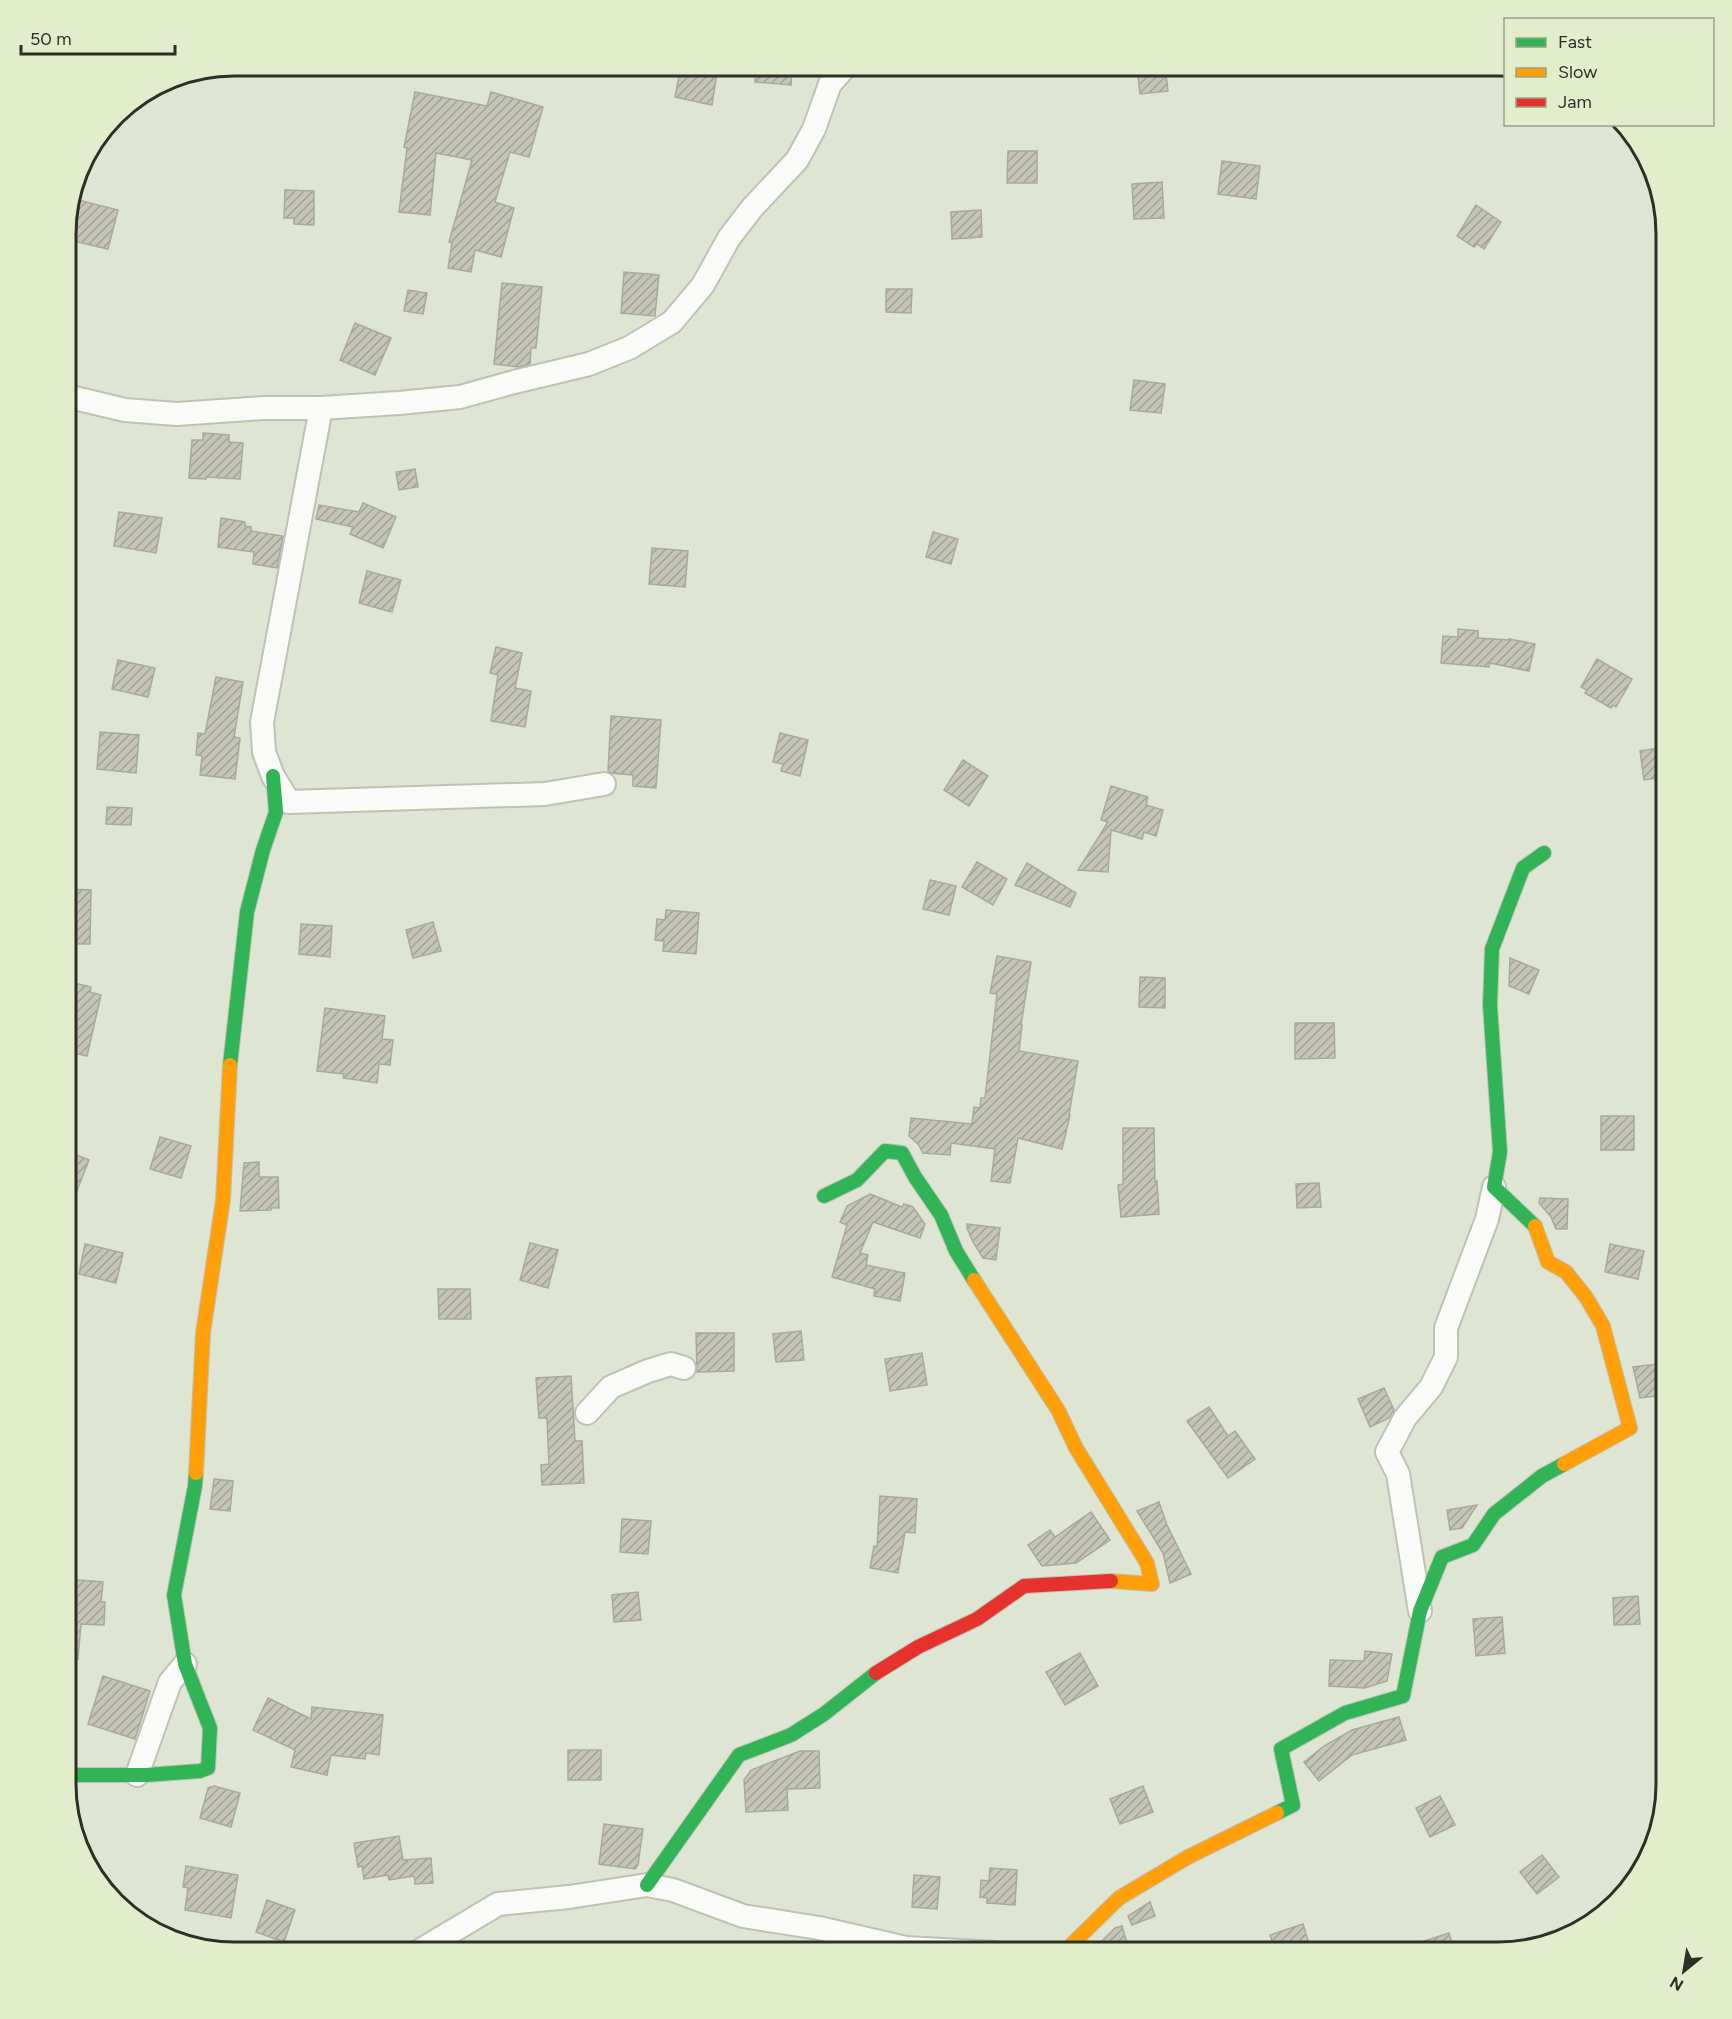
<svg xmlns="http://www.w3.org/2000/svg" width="1732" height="2019" font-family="Figtree,sans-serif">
<defs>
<pattern id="building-hatch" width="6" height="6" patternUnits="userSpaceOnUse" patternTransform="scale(1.5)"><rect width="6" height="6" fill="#c6c6b8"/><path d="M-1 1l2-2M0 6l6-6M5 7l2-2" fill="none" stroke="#a1a195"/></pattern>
</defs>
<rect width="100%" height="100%" fill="#dfe5d3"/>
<g fill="url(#building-hatch)" stroke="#a9a99b" stroke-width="1.5">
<path d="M681 66H718L712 105 675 97Z"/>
<path d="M756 66H792L791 85 755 82Z"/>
<path d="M1137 66H1165L1168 91 1140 94Z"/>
<path d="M415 92 487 106 491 92 543 107 529 157 510 152 495 202 514 208 501 257 475 250 471 272 448 268 452 243 449 242 472 160 436 153 430 215 399 212 407 148 404 147Z"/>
<path d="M1008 151H1037V183H1007Z"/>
<path d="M1222 161 1260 166 1256 199 1218 194Z"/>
<path d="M1162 182 1164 218 1134 219 1132 184Z"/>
<path d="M285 190 314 191V225L294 224V218H284Z"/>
<path d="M78 200 118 210 108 249 69 240Z"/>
<path d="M1476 205 1501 222 1484 249 1477 244 1474 247 1457 236Z"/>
<path d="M981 210 982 237 952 239 951 212Z"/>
<path d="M624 272 659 275 655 316 621 313Z"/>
<path d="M502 283 542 287 536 348H531L530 364 519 367 494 364Z"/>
<path d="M886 289H912L911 313 886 312Z"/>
<path d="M408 290 427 293 423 314 404 311Z"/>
<path d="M355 323 391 338 375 375 340 360Z"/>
<path d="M1134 380 1165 384 1161 413 1130 410Z"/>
<path d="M203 433 229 435V442L243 443 240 479 206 477V479L189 478 192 440H203Z"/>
<path d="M415 469 418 487 399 490 396 472Z"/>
<path d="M363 503 396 517 383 548 350 534 353 527 316 519 319 505 359 512Z"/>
<path d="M119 512 162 518 156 553 114 546Z"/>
<path d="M221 518 245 522V526L251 527V531L283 536 277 568 253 564 254 552 218 547Z"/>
<path d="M933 532 958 539 951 564 926 557Z"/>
<path d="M652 548 688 551 685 587 649 584Z"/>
<path d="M367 571 401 580 392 612 359 603Z"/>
<path d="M1458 629 1478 631V638L1509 640V639L1535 644 1529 671 1490 663 1489 667 1441 663 1443 636 1458 637Z"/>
<path d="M496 647 522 653 515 688 531 691 525 727 491 721 498 675 490 673Z"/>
<path d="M1597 659 1632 679 1616 707 1613 705 1611 708 1585 693 1587 690 1581 687Z"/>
<path d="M118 660 155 668 148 697 112 689Z"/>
<path d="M216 677 243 682 234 737 240 738 235 779 200 775 202 756 196 755 198 733 205 734Z"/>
<path d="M611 716 661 720 656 788 633 786V775L611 773 608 771Z"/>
<path d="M100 732 139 735 136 773 97 769Z"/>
<path d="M780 733 808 740 800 776 781 771 783 764 773 762Z"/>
<path d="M1666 747V777L1644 780 1640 751Z"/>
<path d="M963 760 988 776 969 806 944 790Z"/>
<path d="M1111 786 1148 797 1146 805 1163 810 1156 836 1144 832 1142 839 1111 830 1108 872 1078 870 1108 822 1101 820Z"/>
<path d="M107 807 132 808 131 825 106 824Z"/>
<path d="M977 862 1007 879 993 905 962 887Z"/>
<path d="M1027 863 1076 893 1070 907 1015 885Z"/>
<path d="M930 880 956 886 949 915 923 909Z"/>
<path d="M66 889 91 890 90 944H66Z"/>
<path d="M666 910 699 913 696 954 663 951 664 941 655 940 657 919 665 920Z"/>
<path d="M433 922 441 951 413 958 406 930Z"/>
<path d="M301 924 332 926 330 957 299 954Z"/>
<path d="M997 956 1031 962 1021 1025H1022L1019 1051 1078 1061 1069 1115H1070L1062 1149 1018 1138 1010 1183 991 1181 995 1149 951 1143 950 1155 923 1153 918 1144 909 1136 911 1118 972 1124 974 1107 980 1108 981 1098H985L997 994 990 993Z"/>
<path d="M1510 958 1539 970 1529 994 1509 986Z"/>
<path d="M1140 977 1165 978V1008L1139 1007Z"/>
<path d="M66 981 91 987 90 992 101 995 87 1056 66 1051Z"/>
<path d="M325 1008 385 1016 382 1039 393 1040 390 1065 379 1064 377 1083 343 1078 344 1074 317 1071Z"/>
<path d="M1295 1023H1334L1335 1058 1295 1059Z"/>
<rect x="1601" y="1116" width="33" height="34"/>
<path d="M1123 1128H1154L1155 1182 1157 1181 1159 1214 1121 1217 1118 1185 1123 1184Z"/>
<path d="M160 1137 191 1146 181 1178 150 1169Z"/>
<path d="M66 1151 89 1160 67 1216H66Z"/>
<path d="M259 1162V1177H278L279 1208H271V1210L240 1211 244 1163Z"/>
<path d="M1319 1183 1321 1207 1297 1208 1296 1184Z"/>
<path d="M870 1194 902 1207 904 1204 913 1207 925 1224 920 1238 873 1222 860 1253 868 1255 866 1265 905 1273 900 1301 874 1296 875 1289 832 1277 847 1225 840 1222 847 1206Z"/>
<path d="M1540 1198 1568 1199 1567 1229H1556L1551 1217 1539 1203Z"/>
<path d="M967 1224 1000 1228 996 1260 983 1258 973 1242 967 1228Z"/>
<path d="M530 1243 558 1250 548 1288 520 1280Z"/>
<path d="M85 1244 123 1253 116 1283 79 1274Z"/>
<path d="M1610 1244 1644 1251 1638 1279 1605 1272Z"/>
<path d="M438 1289H470L471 1319H439Z"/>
<path d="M801 1331 804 1360 776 1362 773 1334Z"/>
<path d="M696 1333H734V1371L697 1372Z"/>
<path d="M922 1353 927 1385 890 1391 885 1359Z"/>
<path d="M1666 1363V1395L1640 1398 1633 1367Z"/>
<path d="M571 1376 575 1441H582L584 1483 542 1485 541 1465 549 1464 547 1418H539L536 1378Z"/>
<path d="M1384 1388 1394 1410 1389 1418 1370 1427 1358 1399Z"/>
<path d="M1209 1407 1228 1436 1235 1431 1255 1459 1228 1478 1187 1421Z"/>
<path d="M214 1479 233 1481 230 1511 210 1509Z"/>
<path d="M880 1496 917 1499 915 1533 905 1532 898 1573 870 1568 874 1546 877 1547Z"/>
<path d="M1159 1502 1167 1525 1191 1574 1170 1583 1163 1553 1137 1511Z"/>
<path d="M1477 1505 1462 1528 1450 1530 1447 1510Z"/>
<path d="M1091 1512 1110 1540 1076 1563 1042 1566 1028 1545 1050 1530 1055 1537Z"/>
<path d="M622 1519 651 1521 648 1554 620 1552Z"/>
<path d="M66 1579 103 1582 101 1602H105L104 1625 81 1624 78 1659H66Z"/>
<path d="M638 1592 641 1620 614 1622 612 1595Z"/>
<path d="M1638 1596 1640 1624 1614 1625 1613 1598Z"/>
<path d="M1502 1617 1505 1653 1476 1656 1473 1619Z"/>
<path d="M1365 1651 1392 1654 1387 1681 1365 1688 1329 1686 1330 1660 1364 1661Z"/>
<path d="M1080 1653 1098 1686 1065 1705 1046 1672Z"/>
<path d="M103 1676 150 1691 135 1739 88 1724Z"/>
<path d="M268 1698 311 1719 312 1707 383 1715 379 1755 366 1753 365 1759 331 1755 327 1775 291 1767 295 1750 253 1730Z"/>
<path d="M1399 1717 1406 1740 1352 1755 1319 1781 1304 1762 1324 1746 1352 1730Z"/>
<rect x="568" y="1750" width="33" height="30"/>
<path d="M800 1751H819L820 1788 787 1789 788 1810 746 1812 744 1780 751 1770Z"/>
<path d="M214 1786 240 1793 231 1827 200 1818 208 1788Z"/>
<path d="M1143 1786 1153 1812 1120 1824 1110 1799Z"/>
<path d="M1440 1796 1455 1825 1430 1837 1416 1808Z"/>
<path d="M604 1824 643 1829 638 1865 635 1869 599 1864Z"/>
<path d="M399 1836 403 1860 431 1858 433 1883 415 1884 414 1876 389 1880 388 1875 364 1879 362 1866 358 1867 354 1843Z"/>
<path d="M1542 1855 1559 1877 1537 1894 1520 1872Z"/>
<path d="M186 1866 238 1875 231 1918 185 1910 188 1888 183 1887Z"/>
<path d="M990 1868 1017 1870 1015 1905 987 1903V1898L980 1897 981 1880 989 1881Z"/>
<path d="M914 1875 940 1877 937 1909 912 1907Z"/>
<path d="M267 1900 295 1910 284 1942 256 1932Z"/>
<path d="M1150 1902 1155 1916 1132 1925 1128 1916Z"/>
<path d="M1303 1924 1312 1953H1276L1270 1935Z"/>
<path d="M1122 1926 1130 1953H1103L1100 1943 1115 1928Z"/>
<path d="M1449 1933 1455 1953H1398L1397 1950Z"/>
</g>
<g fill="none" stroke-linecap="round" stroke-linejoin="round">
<g stroke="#bdc2b4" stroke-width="26">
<g id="street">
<path d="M66 396 125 410 177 414 264 408H321L399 403 460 397 514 382 589 364 629 348 672 322 703 285 729 238 752 208 797 160 814 129 830 84 846 66"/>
<path d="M321 408 262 722 264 752 273 776 289 802 545 794 604 784"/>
<path d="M587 1413 611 1387 648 1371 671 1364 684 1368"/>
<path d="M1420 1611 1398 1474 1387 1452 1405 1418 1431 1387 1446 1357V1328L1487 1219 1494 1187"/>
<path d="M137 1775 170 1682 185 1664"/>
<path d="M416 1953 498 1904 569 1897 647 1885 673 1890 743 1916 819 1928 906 1948 997 1953"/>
</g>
</g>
<g stroke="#bdc2b4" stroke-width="16">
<g id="fast">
<path d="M230 1065 247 912 263 850 276 812 273 776"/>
<path d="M824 1196 857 1180 885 1151 902 1153 915 1177 941 1215 956 1251 974 1280"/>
<path d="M1535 1226 1494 1187 1500 1152 1490 1005 1492 949 1523 868 1544 853"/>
<path d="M66 1775H146L200 1771 208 1768 210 1728 185 1664 174 1595 195 1486 196 1473"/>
<path d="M1277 1813 1293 1805 1281 1749 1345 1713 1403 1696 1420 1611 1442 1557 1473 1545 1494 1514 1542 1476 1564 1464"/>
<path d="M647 1885 739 1755 791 1735 824 1714 876 1673"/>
</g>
</g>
<g stroke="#bdc2b4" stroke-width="16">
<g id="slow">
<path d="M1535 1226 1548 1262 1566 1272 1586 1297 1603 1326 1630 1428 1564 1464"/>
<path d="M974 1280 1058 1410 1076 1448 1147 1563 1152 1584 1111 1581"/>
<path d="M196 1473 203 1333 223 1200 230 1065"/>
<path d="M1063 1953 1119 1898 1188 1857 1277 1813"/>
</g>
</g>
<g stroke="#bdc2b4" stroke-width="16">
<path id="jam" d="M876 1673 918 1647 977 1619 1024 1586 1111 1581"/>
</g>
<use href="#street" stroke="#fafbf8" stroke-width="22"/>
<use href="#fast" stroke="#30b455" stroke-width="14"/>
<use href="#slow" stroke="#ff9f0a" stroke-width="14"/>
<use href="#jam" stroke="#e5322d" stroke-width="14"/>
</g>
<path d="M0 0H1732V2019H0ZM234 76H1498A158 158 0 0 1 1656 234V1784A158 158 0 0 1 1498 1942H234A158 158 0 0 1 76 1784V234A158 158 0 0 1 234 76Z" fill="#e2edcb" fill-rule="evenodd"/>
<path fill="none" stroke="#2d3124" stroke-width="3" d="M234 76H1498A158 158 0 0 1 1656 234V1784A158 158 0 0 1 1498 1942H234A158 158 0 0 1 76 1784V234A158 158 0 0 1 234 76Z"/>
<rect x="1504" y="18" width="210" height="108" fill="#e2edcb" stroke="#9aa288" stroke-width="1.5"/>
<rect x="1516" y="38" width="30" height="9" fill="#30b455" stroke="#9aa288" stroke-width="1.5"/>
<text x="1558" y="48" font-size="18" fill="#2d3124">Fast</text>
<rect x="1516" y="68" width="30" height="9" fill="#ff9f0a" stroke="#9aa288" stroke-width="1.5"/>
<text x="1558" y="78" font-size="18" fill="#2d3124">Slow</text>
<rect x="1516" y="98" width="30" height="9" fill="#e5322d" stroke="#9aa288" stroke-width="1.5"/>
<text x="1558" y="108" font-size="18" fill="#2d3124">Jam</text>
<g transform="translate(1684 1971) rotate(210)" stroke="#e2edcb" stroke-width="4.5" paint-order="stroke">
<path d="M0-4.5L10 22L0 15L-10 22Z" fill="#2d3124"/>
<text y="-9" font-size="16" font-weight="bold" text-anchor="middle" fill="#2d3124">N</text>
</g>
<path d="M21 45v9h154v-9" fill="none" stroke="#2d3124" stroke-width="3"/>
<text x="30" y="45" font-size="18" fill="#2d3124" stroke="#e2edcb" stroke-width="4.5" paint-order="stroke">50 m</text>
</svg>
